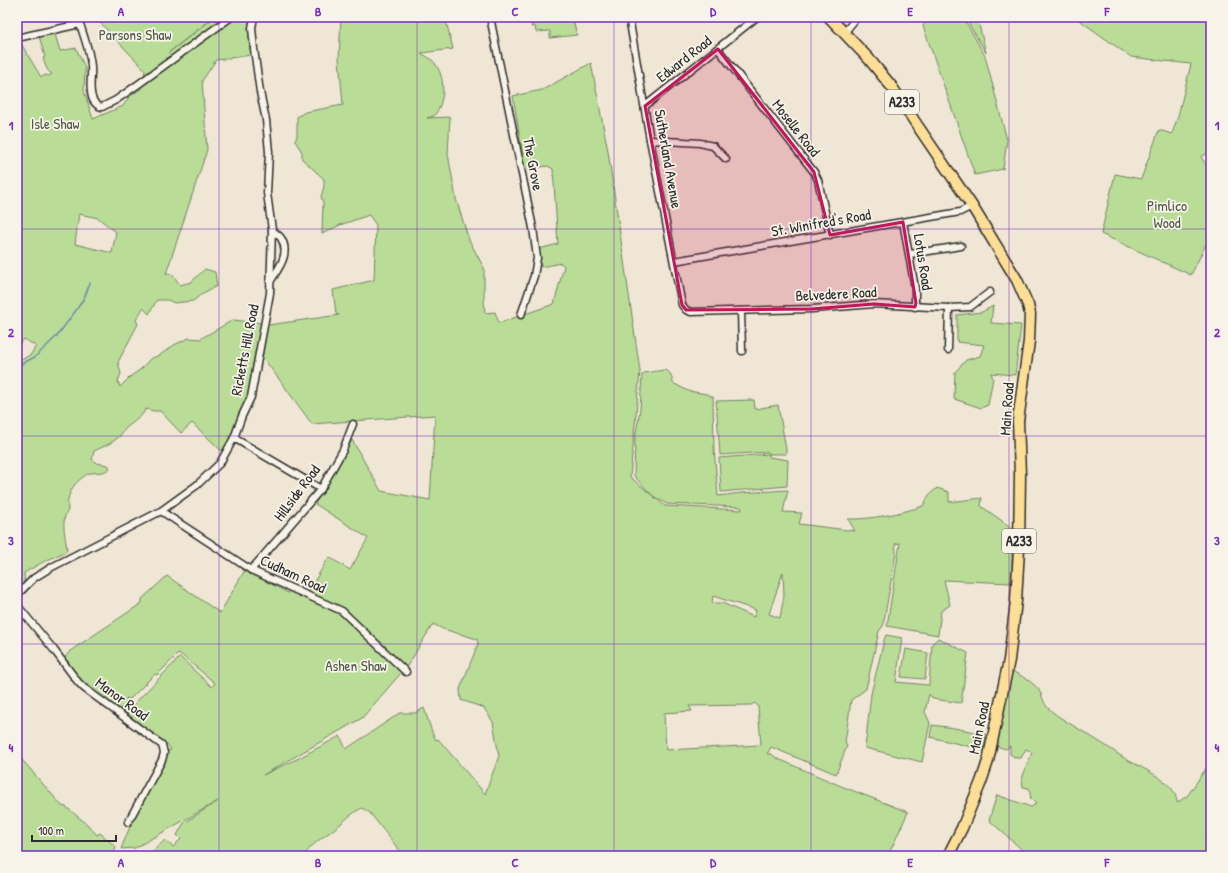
<svg xmlns="http://www.w3.org/2000/svg" width="1228" height="873" font-family="'Patrick Hand',sans-serif">
<rect width="100%" height="100%" fill="#f0e6d5"/>
<filter id="ink" filterUnits="userSpaceOnUse"><feTurbulence type="fractalNoise" baseFrequency=".025" numOctaves="2"/><feDisplacementMap in="SourceGraphic" scale="8" xChannelSelector="R" yChannelSelector="G"/><feConvolveMatrix kernelMatrix="1 2 1 2 8 2 1 2 1" color-interpolation-filters="sRGB"/></filter>
<g filter="url(#ink)">
<g fill="#b9dd97" stroke="#728461" fill-rule="evenodd">
<path d="M95 17H214L168 53 215 17H252L249 27 251 55 216 60 202 81 207 150 166 274 168 273 173 275 180 285 191 282 205 269 215 272 217 286 203 293 193 301 174 303 168 300H157L149 314 143 308 136 320 138 324 118 362 121 374 118 381 120 387 131 376 141 369 150 359 160 355 174 345 189 338 200 339 233 320 261 323V326L339 315 336 314 333 290 374 280 376 225 369 215 340 225 322 234 323 202 321 197 324 186V179L302 159V152L295 141 297 136V117L305 112 343 105 339 59 341 17H445L453 49 421 53C426 56 434 60 436 65 446 80 445 102 434 116L427 118 450 117 448 154 456 199 469 240 484 268V301L485 313 495 312 499 323 554 304 564 266 561 263 541 267 539 249 558 244 553 169 548 166 525 169 513 96 542 90 591 63 608 151 640 371 630 477 665 506 742 510 741 507 667 504 653 496 634 476 635 439 640 409 642 375 644 373 664 370C671 371 672 377 673 383L688 391 707 394 713 397 714 449 718 496 741 493 788 490 783 512 802 513 799 524 855 531 848 519C868 520 903 513 923 506L929 495 937 488 949 492V502L982 498 981 506 1012 528V570L1010 583 944 580 950 605 941 611 938 635 887 626 900 543 895 544 896 553 883 626 879 631 866 689 851 700 845 743 847 746 836 774 771 747 767 754H772L776 758 841 786 908 812 888 856H404L370 813 362 808C351 813 344 822 334 829 324 837 311 844 304 856H178L180 854 179 853 175 856H148L165 840 173 847 181 839 177 835 184 823 218 801 135 848 121 849 131 824 163 752 171 750 168 745 126 713 84 685 64 659 70 651 142 603V599L167 576 220 613 245 570 288 593 289 591 339 613 343 617 347 613 342 609 308 592 329 557 350 570 368 538 315 504 352 440 381 491 430 500 435 415 312 424 256 348 247 399 224 453 192 423 181 433 160 411H154L146 409 141 416 125 429 119 437 109 444 94 451 92 459 96 463 108 465 110 468C101 475 101 471 92 473 89 473 86 475 83 477 72 485 66 496 68 510 60 521 66 538 67 551L41 563 24 573C25 582 25 585 17 591V357L23 359 31 354 36 346 24 339 17 347V37L41 77 46 75 49 76 52 74C46 71 45 64 43 58L45 57 39 36 55 34 60 51 76 48 85 68 84 91 93 119 123 106 129 97 142 88 145 70ZM79 214 98 218 116 232 112 253 75 244ZM783 572 784 596 780 618 769 614ZM713 596 756 610 754 617 722 603H712ZM433 624 443 629 477 639 478 644 460 689 461 700 484 708 493 722 499 756 485 794 438 739 436 740 432 732 424 708 415 713H400L346 749 340 736 299 758 263 775 362 718 408 665ZM179 653 215 683 212 687 180 657 130 708 126 698 130 699 155 674 157 675ZM755 703 758 706 761 745 666 750 664 713 692 711 689 706 751 705Z"/>
<path d="M534 17H572L577 35 550 38V31L536 32 535 26 531 27Z"/>
<path d="M929 17H963L985 56 1007 140 1003 169 975 175 923 26Z"/>
<path d="M965 17H977L986 53Z"/>
<path d="M1075 17H1207L1211 25V151L1201 157 1211 172V234L1191 275 1101 234 1115 174 1141 179 1159 130 1172 134 1178 116 1191 64 1131 57Z"/>
<path d="M993 306 991 323 1021 325 1016 368 1015 375 991 373 993 378 988 405 981 408 954 399 955 372 966 360 980 356 984 345 957 342V315L982 312Z"/>
<path d="M754 400 755 409 778 405 786 449V454H769V457L788 460 787 486 721 492 719 458 769 454 768 452 720 455 716 401Z"/>
<path d="M886 635 902 638 896 682 929 685 932 644 938 638 968 653 961 703 933 699 929 694 925 712 930 723 922 762 865 748 871 694 884 640Z"/>
<path d="M906 649 928 653 925 679 901 677Z"/>
<path d="M1012 671C1021 676 1032 681 1039 690 1043 697 1043 703 1049 709 1059 718 1071 724 1082 731 1095 739 1108 747 1121 756 1136 766 1167 777 1175 794 1176 797 1177 801 1177 803L1188 795 1211 761V837L1208 834 1205 839 1211 845V856H1028L1023 852 1019 847 989 820 997 795 1031 807 1036 804 1031 799 1029 788 1023 787 1022 780 1023 776 1032 752 1026 749 1021 758H1016L1010 754V746L1006 749 996 746Z"/>
<path d="M932 725 954 728 986 734 984 750 930 737Z"/>
<path d="M17 754 62 806 66 807 87 824 97 835 100 833 116 847 113 856H17Z"/>
</g>
<g fill="none" stroke-linecap="round" stroke-linejoin="round">
<path stroke="#6e8ea7" stroke-width="1.5" d="M17 366 35 357 57 336 77 309 85 296 90 283"/>
<g stroke="#2b2b2b" stroke-width="9">
<g id="street">
<path d="M490 17 533 228 537 258 534 276 521 315"/>
<path d="M629 17 650 140 682 305 686 310 691 312 812 309 874 304 949 308 970 307 990 292"/>
<path d="M844 33 857 17"/>
<path d="M17 38 80 24C84 37 90 52 91 66 92 76 88 90 93 100 95 104 97 106 102 107L116 100 140 83 231 17"/>
<path d="M718 49 814 172 818 180 830 235"/>
<path d="M645 106 757 17"/>
<path d="M650 140 700 143 713 146 726 159"/>
<path d="M903 222 915 288V307"/>
<path d="M910 254 961 246"/>
<path d="M674 261 960 212 972 206"/>
<path d="M270 282C278 269 291 254 281 238 279 235 275 233 272 230"/>
<path d="M741 311 742 351"/>
<path d="M948 350 949 308"/>
<path d="M234 438 321 489"/>
<path d="M161 511 251 570 342 611 406 672"/>
<path d="M251 570 321 489 343 450 353 424"/>
<path d="M17 595 34 578 52 567 161 511 197 485 220 463 234 438 242 416 251 397 270 293 272 230 267 193 269 152 266 120 260 92 254 49 252 28 254 17"/>
<path d="M17 605 54 650 78 682 84 688 162 745 164 753 162 760 128 822"/>
</g>
</g>
<g stroke="#2b2b2b" stroke-width="13">
<path id="primary" d="M829 17 869 59 892 87 915 122 972 206 1017 280 1028 305 1030 314 1029 341 1018 421 1020 474 1019 549 1016 601 1009 660 988 761 981 782 962 828 948 856"/>
</g>
<use href="#street" stroke="#f7f3e8" stroke-width="6"/>
<use href="#primary" stroke="#fdde96" stroke-width="10"/>
</g>
</g>
<path fill="#c2185b" fill-opacity="0.2" stroke="#c2185b" stroke-width="3" stroke-linejoin="round" d="M718 49 814 172 830 235 903 222 916 303 915 307 874 304 812 309 686 310 682 305 645 106Z"/>
<path fill="none" stroke="#7b2cbf" stroke-width="1" stroke-opacity="0.55" d="M219 17V856M417 17V856M614 17V856M811 17V856M1009 17V856M17 229H1211M17 436H1211M17 644H1211"/>
<g text-anchor="middle" stroke-width="3.5" stroke-linejoin="round" paint-order="stroke">
<g fill="#f7f3e8" stroke="#686764" stroke-width="1">
<rect x="885" y="90" width="34" height="24" rx="3"/>
<rect x="1002" y="529" width="34" height="24" rx="3"/>
</g>
<g font-size="14" font-weight="bold" fill="#2b2b2b">
<text x="902" y="107">A233</text>
<text x="1019" y="546">A233</text>
</g>
<g font-size="15" fill="#4e5846" stroke="#f7f3e8">
<text x="135" y="40">Parsons Shaw</text>
<text x="55" y="129">Isle Shaw</text>
<text x="1167" y="211">Pimlico<tspan x="1167" dy="17">Wood</tspan></text>
<text x="356" y="671">Ashen Shaw</text>
</g>
<g font-size="15" fill="#2b2b2b" stroke="#f7f3e8">
<text transform="translate(684 59) rotate(-38)" y="5">Edward Road</text>
<text transform="translate(796 128) rotate(52)" y="5">Moselle Road</text>
<text transform="translate(668 159) rotate(80)" y="5">Sutherland Avenue</text>
<text transform="translate(533 164) rotate(79)" y="5">The Grove</text>
<text transform="translate(821 223) rotate(-10)" y="5">St. Winifred's Road</text>
<text transform="translate(923 262) rotate(81)" y="5">Lotus Road</text>
<text transform="translate(836 294) rotate(-3)" y="5">Belvedere Road</text>
<text transform="translate(245 350) rotate(-79)" y="5">Ricketts Hill Road</text>
<text transform="translate(1007 409) rotate(-86)" y="5">Main Road</text>
<text transform="translate(297 493) rotate(-53)" y="5">Hillside Road</text>
<text transform="translate(293 574) rotate(25)" y="5">Cudham Road</text>
<text transform="translate(122 699) rotate(36)" y="5">Manor Road</text>
<text transform="translate(979 728) rotate(-78)" y="5">Main Road</text>
</g>
</g>
<rect width="1228" height="873" fill="none" stroke="#f7f3e8" stroke-width="44"/>
<path d="M32 835v6h84v-6" fill="none" stroke="#2b2b2b" stroke-width="2"/>
<text x="38" y="835" font-size="12" fill="#2b2b2b" stroke="#f7f3e8" stroke-width="3" paint-order="stroke">100 m</text>
<rect x="22" y="22" width="1184" height="829" fill="none" stroke="#7b2cbf" stroke-width="1.5"/>
<g font-size="13" text-anchor="middle" font-weight="bold" fill="#7b2cbf">
<text x="121" y="16">A</text>
<text x="318" y="16">B</text>
<text x="515" y="16">C</text>
<text x="713" y="16">D</text>
<text x="910" y="16">E</text>
<text x="1107" y="16">F</text>
<text x="11" y="130">1</text>
<text x="1217" y="130">1</text>
<text x="11" y="337">2</text>
<text x="1217" y="337">2</text>
<text x="11" y="545">3</text>
<text x="1217" y="545">3</text>
<text x="11" y="752">4</text>
<text x="1217" y="752">4</text>
<text x="121" y="867">A</text>
<text x="318" y="867">B</text>
<text x="515" y="867">C</text>
<text x="713" y="867">D</text>
<text x="910" y="867">E</text>
<text x="1107" y="867">F</text>
</g>
</svg>
